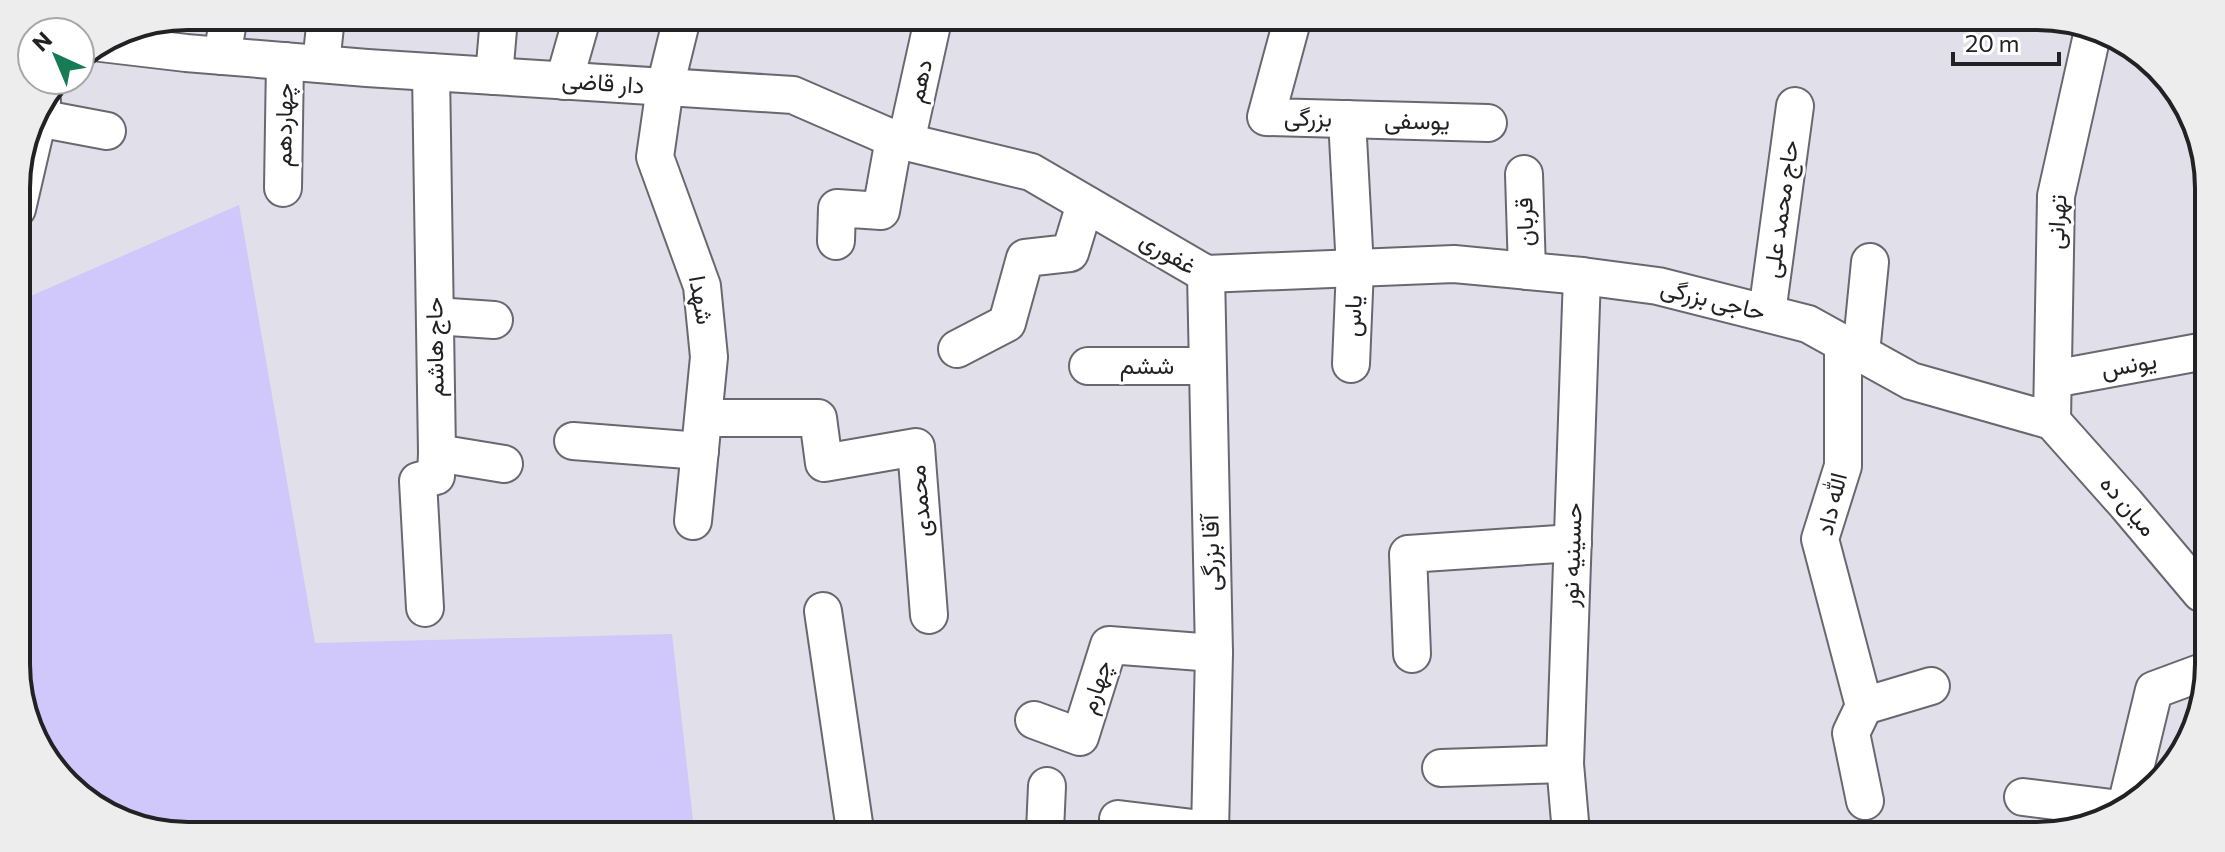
<svg xmlns="http://www.w3.org/2000/svg" width="2225" height="852" font-family="Commissioner,Vazirmatn,sans-serif">
<rect width="100%" height="100%" fill="#e1dfe9"/>
<path fill="#d0c7fa" d="M239 205 315 643 672 634 694 829 133 827 58 777 19 697 17 302Z"/>
<g fill="none" stroke-linecap="round" stroke-linejoin="round">
<g stroke="#696770" stroke-width="40">
<g id="minor">
<path d="M682 18 665 87 655 157 702 286 709 357 693 521"/>
<path d="M1292 21 1266 117 1488 123"/>
<path d="M101 43 186 53 367 68 793 95 894 139 1031 172 1206 274 1454 264 1582 276 1658 286 1808 324 1911 381 2052 421"/>
<path d="M222 56 229 16"/>
<path d="M321 64 326 17"/>
<path d="M494 76 499 18"/>
<path d="M564 81 582 18"/>
<path d="M38 118 107 131"/>
<path d="M1347 119 1355 268 1351 364"/>
<path d="M906 142 933 20"/>
<path d="M1524 174 1527 271"/>
<path d="M283 188 285 61"/>
<path d="M17 209 42 101"/>
<path d="M836 241 837 208 881 211 894 139"/>
<path d="M1206 274 1214 653 1210 832"/>
<path d="M1767 313 1795 106"/>
<path d="M435 316 494 320"/>
<path d="M1843 343V466L1820 539 1864 706"/>
<path d="M957 349 1007 323 1025 258 1070 253 1085 204"/>
<path d="M1861 353 1870 262"/>
<path d="M1088 366H1206"/>
<path d="M2053 379 2205 351"/>
<path d="M704 418H818L824 463 916 447 929 615"/>
<path d="M2052 421 2056 196 2094 26"/>
<path d="M2052 421 2126 504 2201 593"/>
<path d="M573 441 700 451"/>
<path d="M437 453 504 464"/>
<path d="M425 608 418 481 436 476 437 453 431 72"/>
<path d="M823 611 855 830"/>
<path d="M1412 654 1408 554 1573 543"/>
<path d="M1864 706 1851 733 1865 801"/>
<path d="M1864 706 1931 686"/>
<path d="M1034 720 1080 737 1109 645 1214 653"/>
<path d="M1441 768 1565 764"/>
<path d="M2023 797 2120 809"/>
<path d="M2126 806 2154 690 2200 673"/>
<path d="M1118 819 1210 830"/>
<path d="M1045 831 1047 786"/>
<path d="M1571 833 1565 764 1582 276"/>
</g>
</g>
<use href="#minor" stroke="#fff" stroke-width="36"/>
</g>
<g text-anchor="middle" stroke-width="6" stroke-linejoin="round" paint-order="stroke">
<g font-size="24" fill="#222225" stroke="#fff">
<text transform="translate(920 81) rotate(-77)" y="8">دهم</text>
<text transform="translate(603 83) rotate(4)" y="8">دار قاضی</text>
<text transform="translate(1308 118) rotate(2)" y="8">بزرگی</text>
<text transform="translate(1417 121) rotate(1)" y="8">یوسفی</text>
<text transform="translate(284 125) rotate(-89)" y="8">چهاردهم</text>
<text transform="translate(1781 209) rotate(-82)" y="8">حاج محمد علی</text>
<text transform="translate(1525 222) rotate(-92)" y="8">قربان</text>
<text transform="translate(2057 222) rotate(-87)" y="8">تهرانی</text>
<text transform="translate(1168 253) rotate(30)" y="8">غفوری</text>
<text transform="translate(701 300) rotate(80)" y="8">شهدا</text>
<text transform="translate(1713 300) rotate(14)" y="8">حاجی بزرگی</text>
<text transform="translate(1353 316) rotate(-88)" y="8">یاس</text>
<text transform="translate(435 347) rotate(-91)" y="8">حاج هاشم</text>
<text transform="translate(2129 365) rotate(-10)" y="8">یونس</text>
<text x="1147" y="374">ششم</text>
<text transform="translate(920 501) rotate(-95)" y="8">محمدی</text>
<text transform="translate(1832 504) rotate(-76)" y="8">الله داد</text>
<text transform="translate(2128 506) rotate(49)" y="8">میان ده</text>
<text transform="translate(1211 553) rotate(-91)" y="8">آقا بزرگی</text>
<text transform="translate(1572 555) rotate(-88)" y="8">حسینیه نور</text>
<text transform="translate(1096 687) rotate(-72)" y="8">چهارم</text>
</g>
</g>
<path d="M0 0H2225V852H0ZM188 30H2037A158 158 0 0 1 2195 188V664A158 158 0 0 1 2037 822H188A158 158 0 0 1 30 664V188A158 158 0 0 1 188 30Z" fill="#ededee" fill-rule="evenodd"/>
<path fill="none" stroke="#222225" stroke-width="4" d="M188 30H2037A158 158 0 0 1 2195 188V664A158 158 0 0 1 2037 822H188A158 158 0 0 1 30 664V188A158 158 0 0 1 188 30Z"/>
<g transform="translate(56 56) rotate(316)"><circle r="38" fill="#ffffff" stroke="#a7a7a8" stroke-width="2"/>
<path d="M0-6L14 30L0 20L-14 30Z" fill="#177c55"/>
<text y="-12" font-size="22" font-weight="bold" text-anchor="middle" fill="#222225">N</text>
</g>
<path d="M1953 52v12h106v-12" fill="none" stroke="#222225" stroke-width="4"/>
<text x="1965" y="52" font-size="24" fill="#222225" stroke="#ffffff" stroke-width="6" paint-order="stroke">20 m</text>
</svg>
